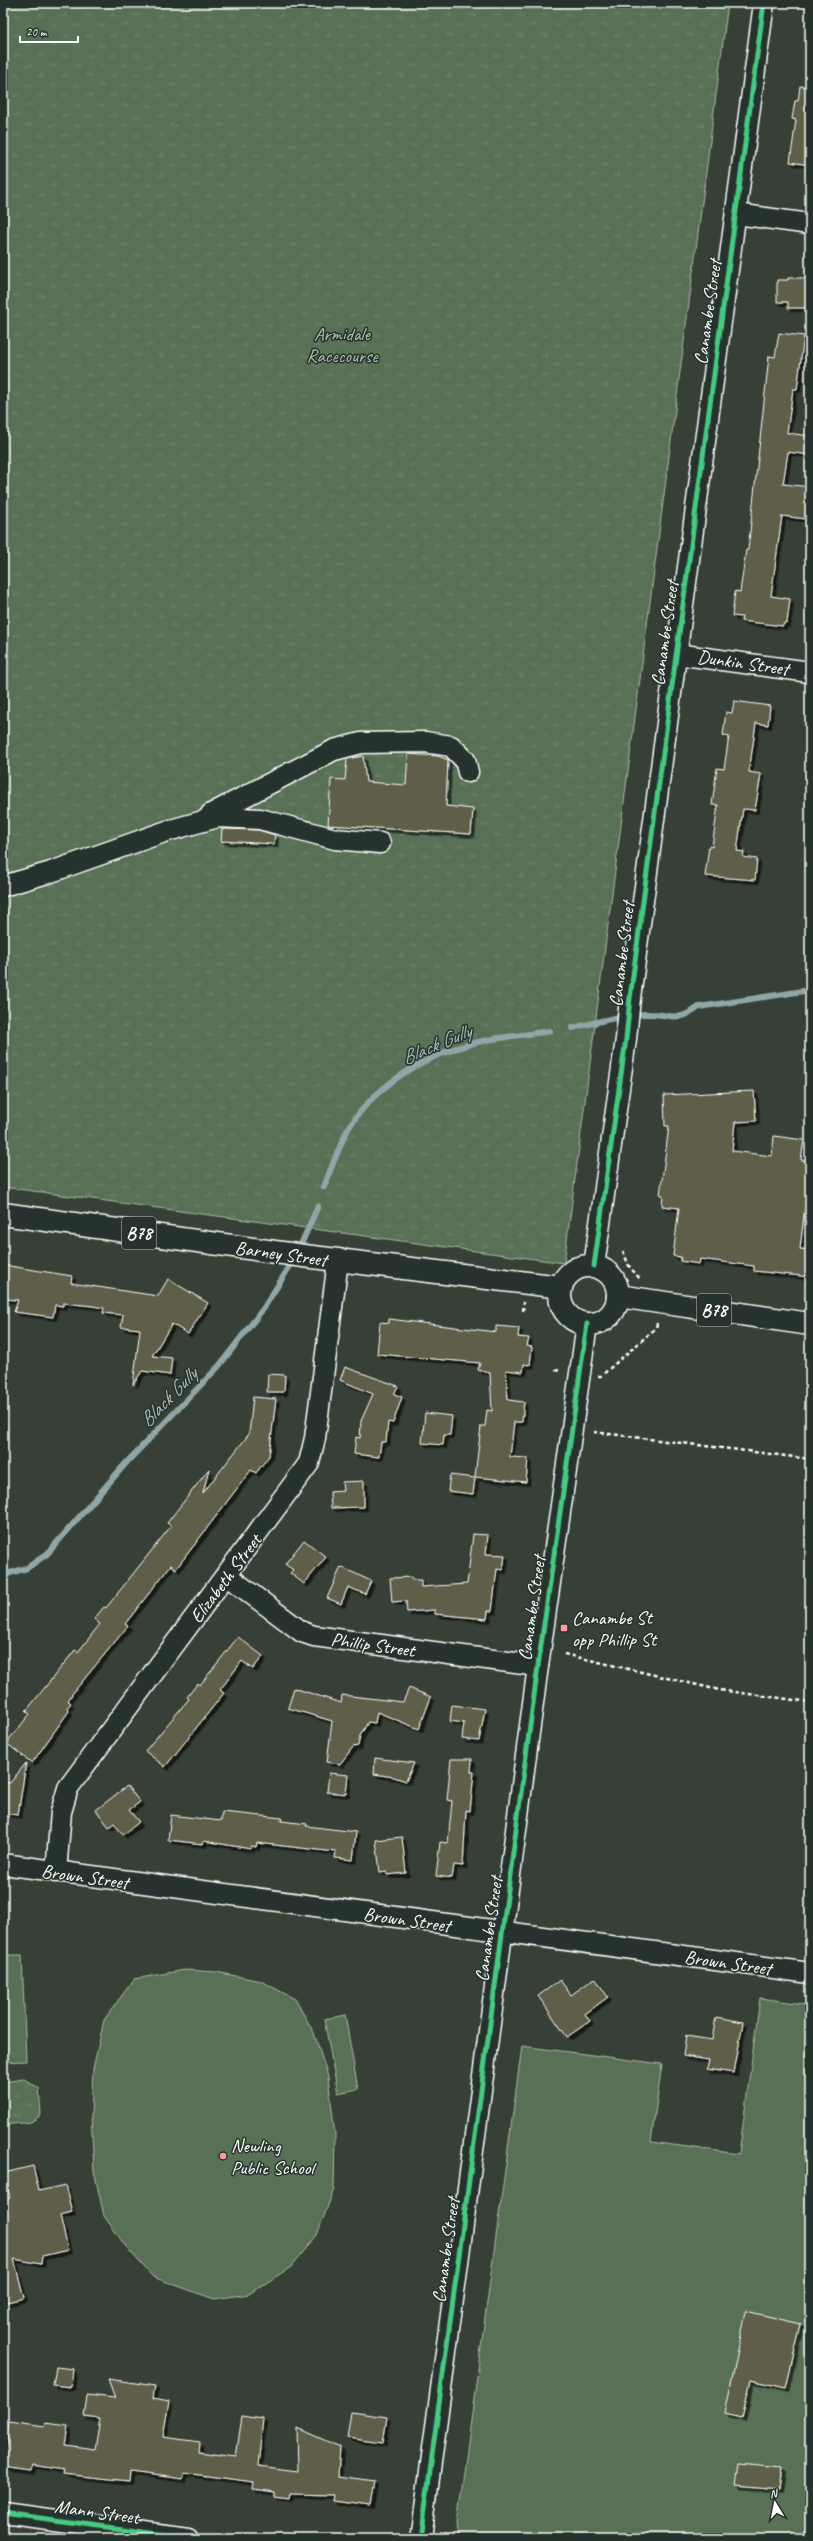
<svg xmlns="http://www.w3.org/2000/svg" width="813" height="2541" font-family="Caveat,sans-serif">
<defs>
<pattern id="park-tufts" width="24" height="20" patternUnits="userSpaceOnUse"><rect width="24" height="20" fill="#587055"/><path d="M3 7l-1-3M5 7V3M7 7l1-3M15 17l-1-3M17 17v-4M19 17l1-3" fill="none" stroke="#71856e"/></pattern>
<filter id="shadow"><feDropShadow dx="3.5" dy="3.5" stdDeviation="0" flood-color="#0009"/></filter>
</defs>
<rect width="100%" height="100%" fill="#374036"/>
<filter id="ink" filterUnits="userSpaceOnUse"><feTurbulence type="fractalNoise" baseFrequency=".025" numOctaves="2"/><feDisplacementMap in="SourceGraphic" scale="8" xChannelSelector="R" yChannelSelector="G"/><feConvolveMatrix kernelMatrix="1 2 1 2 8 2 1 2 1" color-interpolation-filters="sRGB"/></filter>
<g filter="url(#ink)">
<g fill="#587055" stroke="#acb8aa">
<path d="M3 1955H22L26 2061 3 2062Z"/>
<path d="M185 1970 216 1972 261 1981 295 1999 314 2033 328 2077 335 2134 334 2189 317 2235 291 2267 249 2294 214 2299 153 2277 127 2248 104 2216 94 2171 91 2116 93 2069 104 2020 134 1979Z"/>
<path d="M760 1998 810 2005V2538H455L522 2046 662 2064 651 2142 739 2154Z"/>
<path d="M345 2015 358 2089 338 2093 324 2019Z"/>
</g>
<g fill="url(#park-tufts)" stroke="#acb8aa">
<path d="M3 3H728L564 1263 3 1187Z"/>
<path d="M24 2079 39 2088 41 2115 31 2122 3 2125V2082Z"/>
</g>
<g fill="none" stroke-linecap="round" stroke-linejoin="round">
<g stroke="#91a6a7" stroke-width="6">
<path d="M572 1028C594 1023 628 1013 649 1014 671 1014 678 1023 699 1007L810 990"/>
<path d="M324 1187C331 1169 338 1149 347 1131 373 1086 425 1055 474 1043 499 1037 525 1035 550 1031"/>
<path d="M3 1575 27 1568 47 1554 127 1462 219 1366 263 1309 295 1258 318 1206"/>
</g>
</g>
<g fill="#5e5e4a" stroke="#fff" filter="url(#shadow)">
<path d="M800 86 810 87V165L790 162 796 120 792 119 795 101H798Z"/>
<path d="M788 278H810V308H788V302H777V280H788Z"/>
<path d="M779 333 804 336 797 389H793L787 433 810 436V455L788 452 783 484 810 487V489L806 519 782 516 771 596 790 599 787 623H784L783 626 741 621 742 617 732 616 735 591 740 592 746 550H748L769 356 775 357Z"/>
<path d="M734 701 770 706 768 725 756 723 749 772 761 774 755 810 743 809 737 851 744 852 743 857 757 859 755 880 705 876 709 846 712 847 718 805H712L717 768 724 769 729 736 723 735 726 712 732 713Z"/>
<path d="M408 754 438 756 448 760 446 806 473 809 471 834 328 825 331 779 345 780 347 759 363 756 366 782 406 785Z"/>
<path d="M222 829 258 830 275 835 274 844 221 841Z"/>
<path d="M754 1091 756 1121 735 1122 732 1151 772 1156 774 1136 804 1140 801 1160 810 1161V1185L808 1199H806L800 1249 810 1250V1277L754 1271V1266L700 1259 699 1264 680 1261 681 1257 673 1256 679 1208 662 1206 663 1195H660L669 1126H665L664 1095Z"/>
<path d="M3 1265 72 1276 71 1283 158 1296 168 1279 208 1303 188 1334 172 1324 152 1356 172 1358 170 1375 142 1371 133 1385 140 1329 121 1327 123 1315 103 1313 104 1308 93 1306 63 1303V1306L55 1305 53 1317 14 1312 18 1300 3 1299Z"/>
<path d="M389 1319 496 1332V1326L519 1328 518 1337 529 1338 527 1346 532 1347 530 1365 524 1364 523 1372 506 1370 508 1400 524 1402 522 1422H514L510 1457 528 1458 526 1482 475 1477 481 1426H485L487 1410 492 1411 490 1373 478 1370 480 1363 377 1354 380 1322 389 1323Z"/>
<path d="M345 1367 398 1386 394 1394 402 1397 393 1423 388 1422 386 1442H381L379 1457 354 1454 356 1437 360 1438 361 1421 373 1394 340 1380Z"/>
<path d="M268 1374 285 1375 284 1392H267Z"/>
<path d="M253 1397 276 1399 269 1456 256 1473 251 1470 176 1569 171 1565 125 1624 128 1626 72 1694 68 1701 71 1703 67 1708 69 1711 32 1763 6 1743 30 1714 26 1711 75 1650 78 1652 100 1624 94 1619 104 1607 106 1608 171 1526 167 1523 209 1469 203 1493 249 1434Z"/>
<path d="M425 1413 452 1416 450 1435H444L443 1445 422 1443Z"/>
<path d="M450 1475 475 1478 473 1494 448 1491Z"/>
<path d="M364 1481V1507L331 1508 330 1492 343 1491 342 1482Z"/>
<path d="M473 1534 488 1535 486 1554 505 1555 503 1570 497 1569 492 1611H488L487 1619 435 1614V1610L407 1612 406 1601 392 1602 390 1578 412 1577V1580H421V1587L467 1584Z"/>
<path d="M304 1540 326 1557 304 1584 290 1573 293 1570 285 1564Z"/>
<path d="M341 1567 371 1581 365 1594 348 1587 341 1604 327 1598Z"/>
<path d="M238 1637 263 1656 253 1669 242 1661 220 1690 224 1693 165 1767 145 1751 189 1699 187 1697 198 1683 200 1685Z"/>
<path d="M294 1688 341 1703 342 1695 403 1702 409 1688 431 1697 419 1729 377 1712 375 1723 368 1722 360 1736 358 1746 353 1747 340 1764 327 1762 332 1721 288 1708Z"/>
<path d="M452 1705 485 1709 479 1741 462 1739 464 1723 450 1721Z"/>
<path d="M375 1758 414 1763 406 1781 394 1777 374 1774Z"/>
<path d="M451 1759H472L471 1772H474L470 1811 466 1810 463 1866 454 1865 452 1878 436 1876 440 1842 448 1843 452 1801 447 1800Z"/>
<path d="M26 1763 18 1815 3 1813V1782L10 1783Z"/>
<path d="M329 1773 348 1775 346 1794 327 1792Z"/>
<path d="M127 1786 140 1802 129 1810 139 1822 123 1835 114 1823 109 1827 96 1810Z"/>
<path d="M222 1812 282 1818 281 1821 307 1824 306 1826 356 1832 353 1860 335 1858 336 1852 257 1843 256 1847 251 1846V1849L204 1841 203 1844 168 1840 171 1815 221 1821Z"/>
<path d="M402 1837 406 1873 387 1875V1871L380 1872 376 1840Z"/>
<path d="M595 1978 608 1997 585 2014 590 2021 567 2037 538 1996 560 1980 571 1995Z"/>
<path d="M716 2017 743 2022 734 2073 707 2069 709 2060 683 2056 686 2036 712 2040Z"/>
<path d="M33 2166 39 2191 65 2185 72 2212 60 2215 68 2250 42 2256 41 2264 14 2259 24 2298 3 2303V2200L10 2198 4 2173Z"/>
<path d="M746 2311 801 2324 786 2388 751 2380 742 2417 725 2413Z"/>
<path d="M56 2367 73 2369 71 2387 53 2385Z"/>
<path d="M108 2379 155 2386 153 2398 169 2401 163 2437 200 2442 199 2452 236 2457 242 2416 263 2419 258 2466 298 2471 297 2428 340 2447 338 2476 374 2481 370 2506 333 2501 334 2495 290 2494 289 2499 275 2497V2492L253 2489 254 2482 184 2473 183 2479 130 2472 129 2481 63 2474 64 2470 33 2465 32 2470 3 2466 9 2422 45 2427 46 2423 68 2426 65 2445 95 2449 100 2419 84 2417 87 2395 115 2398Z"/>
<path d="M351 2412 387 2417 383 2443 347 2438Z"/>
<path d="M739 2465 782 2469 779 2489 736 2485Z"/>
</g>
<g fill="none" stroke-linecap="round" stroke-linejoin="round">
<g stroke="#fff" stroke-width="23">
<g id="minor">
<path d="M736 214 810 224"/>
<path d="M676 654 810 672"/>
<path d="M211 814 334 750 361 743 425 742 451 746 465 760 468 772"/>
<path d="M3 886 51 872 167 831 218 817 260 819 335 839 380 843"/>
<path d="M594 1266 626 1039 630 998 764 3"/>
<path d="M226 1575 302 1632 314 1636 538 1666"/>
<path d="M3 1864 810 1973"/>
<path d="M56 1872 61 1812 68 1788 309 1463 315 1438 338 1261"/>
<path d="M3 2513 188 2538"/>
<path d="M421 2538 538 1666 587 1324"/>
</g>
</g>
<g stroke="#fff" stroke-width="25">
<g id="major">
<path d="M3 1214 304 1256 561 1287"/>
<circle cx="589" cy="1295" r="29"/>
<path d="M618 1296 810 1324"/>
</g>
</g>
<g stroke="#fff" stroke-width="2.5" stroke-dasharray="4 3" stroke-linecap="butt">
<path d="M623 1251 629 1266 640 1279"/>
<path d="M523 1311 524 1302"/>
<path d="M555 1370 562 1371"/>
<path d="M598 1376H601L656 1328 657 1323"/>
<path d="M594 1432 810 1459"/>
<path d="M564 1654 719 1690 810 1702"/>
</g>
<use href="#minor" stroke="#26332d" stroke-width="20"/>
<use href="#major" stroke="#26332d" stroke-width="22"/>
<g stroke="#26332d" stroke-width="8">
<g id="cycleway">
<path d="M594 1266 626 1039 630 998 764 3"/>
<path d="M3 2513 188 2538"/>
<path d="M421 2538 538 1666 587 1324"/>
</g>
</g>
<use href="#cycleway" stroke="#46c982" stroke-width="5"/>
</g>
</g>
<g fill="#ff9aa2" stroke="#26332d" stroke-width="1.5">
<rect x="560" y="1624" width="8" height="8" rx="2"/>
<circle cx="223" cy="2156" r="4"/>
</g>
<g text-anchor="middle" stroke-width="3" stroke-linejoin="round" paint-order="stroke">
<g fill="#26332d" stroke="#bec2c0" stroke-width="1">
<rect x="122" y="1217" width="34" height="32" rx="3"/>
<rect x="697" y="1294" width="34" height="32" rx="3"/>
</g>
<g font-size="18" font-weight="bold" fill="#fff">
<text x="139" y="1239">B78</text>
<text x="714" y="1316">B78</text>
</g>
<g font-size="19" fill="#fff" stroke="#26332d">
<text transform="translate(707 312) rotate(-82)" y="7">Canambe Street</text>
<text transform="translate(664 633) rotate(-82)" y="7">Canambe Street</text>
<text transform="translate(743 662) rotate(8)" y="7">Dunkin Street</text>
<text transform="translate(621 954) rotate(-83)" y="7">Canambe Street</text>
<text transform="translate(281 1253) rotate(8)" y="7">Barney Street</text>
<text transform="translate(225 1578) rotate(-53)" y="7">Elizabeth Street</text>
<text transform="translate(531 1608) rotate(-82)" y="7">Canambe Street</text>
<text transform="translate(373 1644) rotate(8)" y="7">Phillip Street</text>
<text transform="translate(85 1876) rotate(8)" y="7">Brown Street</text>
<text transform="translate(407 1919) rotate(8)" y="7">Brown Street</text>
<text transform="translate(488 1929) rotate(-82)" y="7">Canambe Street</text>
<text transform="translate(728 1962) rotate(8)" y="7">Brown Street</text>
<text transform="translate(445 2250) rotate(-82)" y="7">Canambe Street</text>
<text transform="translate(97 2511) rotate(8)" y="7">Mann Street</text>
</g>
<g font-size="19" fill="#b4bfb2" stroke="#26332d">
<text x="342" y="340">Armidale<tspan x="342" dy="22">Racecourse</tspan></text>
</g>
<g font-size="19" fill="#fff" stroke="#26332d" text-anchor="start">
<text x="572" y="1624">Canambe St<tspan x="572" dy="22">opp Phillip St</tspan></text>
<text x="231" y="2152">Newling<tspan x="231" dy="22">Public School</tspan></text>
</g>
<g font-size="20" font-style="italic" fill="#acbcbd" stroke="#26332d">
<text transform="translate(436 1044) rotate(-23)" y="7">Black Gully</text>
<text transform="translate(168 1397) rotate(-46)" y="7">Black Gully</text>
</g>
</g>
<rect width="813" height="2541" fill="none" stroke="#26332d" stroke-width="16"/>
<rect x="8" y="8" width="797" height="2525" fill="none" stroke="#fff" stroke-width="1.5" filter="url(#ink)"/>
<g transform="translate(775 2503) rotate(350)" stroke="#26332d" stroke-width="3" paint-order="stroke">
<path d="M0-3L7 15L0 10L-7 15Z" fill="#ffffff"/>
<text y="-6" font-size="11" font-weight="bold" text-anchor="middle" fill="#ffffff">N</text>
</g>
<path d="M20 36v6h58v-6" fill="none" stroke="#ffffff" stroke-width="2"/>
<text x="26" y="36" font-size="12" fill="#ffffff" stroke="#26332d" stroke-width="3" paint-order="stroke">20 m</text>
</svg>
